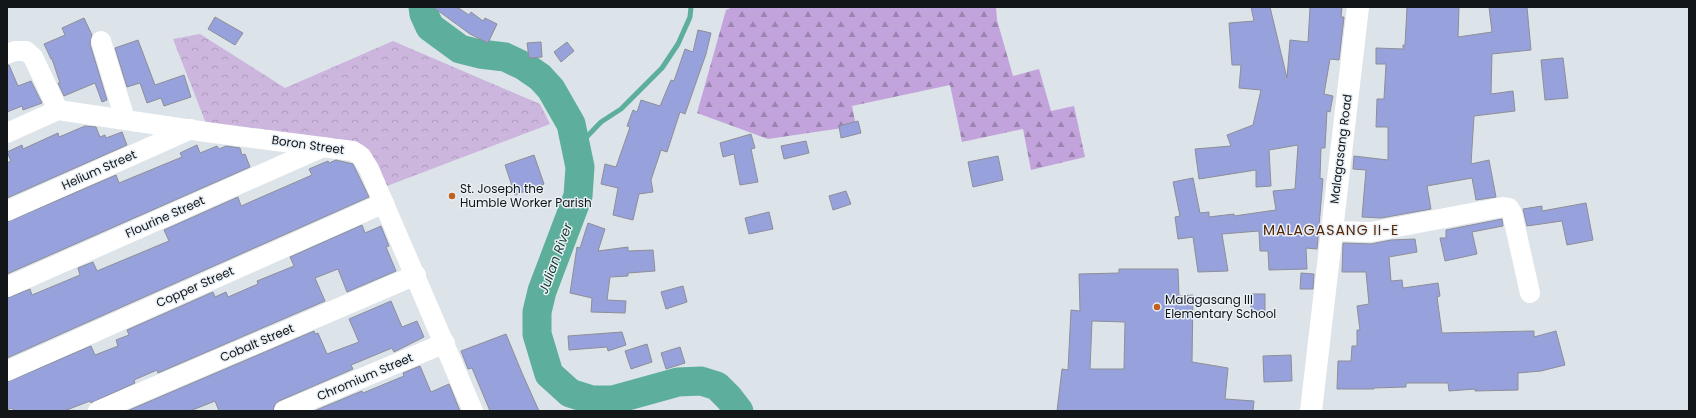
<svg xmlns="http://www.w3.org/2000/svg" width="1696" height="418" font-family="Poppins,sans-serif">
<defs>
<pattern id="forest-firs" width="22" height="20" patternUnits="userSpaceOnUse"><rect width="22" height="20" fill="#c2a3db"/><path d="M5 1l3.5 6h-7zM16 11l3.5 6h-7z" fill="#9c84b1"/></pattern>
<pattern id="park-crowns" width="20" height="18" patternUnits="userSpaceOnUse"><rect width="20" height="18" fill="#ccb6de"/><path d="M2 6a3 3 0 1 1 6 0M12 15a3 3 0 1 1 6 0" fill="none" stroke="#ae9cbe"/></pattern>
</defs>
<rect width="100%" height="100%" fill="#dce3e9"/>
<path fill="url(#forest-firs)" d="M733 7H996L997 20 1013 76 1039 69 1051 111 1074 106 1085 157 1031 170 1023 129 962 142 950 85 852 106 856 126 768 139 697 113 726 10Z"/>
<path fill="url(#park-crowns)" d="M200 34 285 88 393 41 540 104 550 124 379 189 363 156 209 131 173 39Z"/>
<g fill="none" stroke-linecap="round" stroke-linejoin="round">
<path stroke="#5daf9b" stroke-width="5" d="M576 148 601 122 621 109 662 68 678 44 690 17 691 7"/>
<path stroke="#5daf9b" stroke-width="29" d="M423 7 424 14 430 27 460 49 480 54 505 57 524 66 540 77 551 89 571 124 580 167 578 196 542 291 537 312V334L549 374 570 393 592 400H613L678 382 701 381 717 386 729 398 739 411"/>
</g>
<g fill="#97a1dc" stroke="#8d8f97" fill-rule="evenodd">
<path d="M433 7H457L469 15 471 12 483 21 485 18 497 24 488 43 470 34Z"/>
<path d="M1251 7H1270L1287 78 1290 40 1308 42 1310 7H1342L1341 17H1344L1339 60 1330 59 1324 94 1333 96 1330 112 1327 111 1325 148H1321L1320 178 1323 179 1317 249 1306 248 1307 269 1269 270 1268 251H1260L1259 231 1222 234 1228 271 1198 272 1193 237 1178 239 1175 217 1180 216 1173 182 1193 178 1200 213 1209 212V217L1234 214V216L1276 210 1273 191 1295 189 1298 145 1269 150 1271 186 1256 187V170L1199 179 1195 149 1231 146 1227 135 1253 125 1261 90 1239 88 1241 65H1232L1229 23 1254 21Z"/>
<path d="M1407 7H1459L1458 37 1492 32 1489 7H1527L1531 50 1492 54 1491 94 1513 91 1515 111 1474 116 1471 164 1489 160 1496 197 1476 200 1472 178 1427 186 1431 209 1381 218 1362 217 1366 170 1353 169 1354 156 1388 160V127H1376L1377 99H1384L1386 64H1376V48L1403 49V45H1405Z"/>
<path d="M215 17 243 33 235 45 208 29Z"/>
<path d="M84 18 92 35 90 44 107 100 102 102 95 83 64 96 58 83H60L52 59H51L44 44 65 35 62 28Z"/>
<path d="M698 30 711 33 706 54 685 114 680 112 667 152 661 150 651 180 653 192 639 194 633 220 613 215 618 188 601 184 605 164 616 167 630 127 627 126 633 110 637 112 641 100 660 106 671 80 674 81 685 49 693 52Z"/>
<path d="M138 40 155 85 184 75 191 97 164 106 161 98 147 103 140 83 127 87 115 48Z"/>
<path d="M541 42 542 57 529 58 527 43Z"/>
<path d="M567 42 574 51 561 62 554 52Z"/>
<path d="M1563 58 1568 98 1545 100 1541 60Z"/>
<path d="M7 65H9L18 86 31 81 42 103 23 110 22 106 7 112Z"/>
<path d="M858 121 861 133 841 138 839 126Z"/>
<path d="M85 126 96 127 100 137 105 135 106 138 122 132 127 145 7 198V163L11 161 7 152 22 145 23 149 58 133 59 137Z"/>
<path d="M751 134 755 148 751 149 758 182 740 185 734 154 723 157 720 143Z"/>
<path d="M806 141 809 153 784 159 781 146Z"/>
<path d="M197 145 200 153 217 146 219 149 226 146 240 148 242 155 245 154 250 167 7 274V222L116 175 119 183 182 157 180 153Z"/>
<path d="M534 155 544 184 515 195 505 165Z"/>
<path d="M998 156 1003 180 973 187 968 162Z"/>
<path d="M336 160 353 164 369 197 7 358V298L30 289 32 295 80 275 78 268 93 262 97 271 169 241 164 230 238 197 241 206 312 175 309 169 328 161 329 163Z"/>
<path d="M846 191 851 204 833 210 829 196Z"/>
<path d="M1586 203 1593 240 1567 245 1562 221 1527 226 1523 209 1542 206V211Z"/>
<path d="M769 212 773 229 749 234 745 218Z"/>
<path d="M1502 219 1503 226 1472 232 1477 254 1445 261 1440 238H1446V230Z"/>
<path d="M588 223 605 229 598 251 628 247V251L653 250 655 271 628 273V276L610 277 607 300 626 301 625 313 591 312 592 298 570 293 577 247 580 248Z"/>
<path d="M362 225 365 233 381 226 389 246 386 247 396 271 347 292 338 269 315 278 325 301 158 373 157 370 134 380 135 383 91 403 90 401 64 411H14L12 408 7 410V382L91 346 95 355 118 346 116 340 129 335 127 330 213 292 215 297 226 292 228 297 258 284 257 281 294 266 290 257Z"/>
<path d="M1415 239 1417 252 1389 257 1391 281 1402 280 1403 288 1438 283 1440 296 1437 297 1442 333 1534 331V337L1556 331 1565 365 1541 371 1518 373V390L1475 391V389L1449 391 1448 383H1406V387L1374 388V389H1337L1338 361H1351L1352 346H1357V330H1360L1357 306 1369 304 1366 272H1342L1343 243 1371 244 1391 240Z"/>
<path d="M1119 269H1178L1179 296 1193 295 1192 362 1228 368 1225 399 1254 401 1253 411H1057L1062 369 1068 370 1071 310 1080 311 1079 274 1119 273ZM1092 321 1125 322 1124 369H1090Z"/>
<path d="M1301 273 1314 274 1313 289H1300Z"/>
<path d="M683 286 687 302 666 309 661 292Z"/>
<rect x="1251" y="294" width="14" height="18"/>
<path d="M391 301 402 327 417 321 424 337 394 352 392 348 351 365 353 369 279 401 275 404 273 411H219L215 401 190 411H127L314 331 315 334 318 333 327 354 359 342 349 319Z"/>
<path d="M622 332 626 345 608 351 607 347 569 350 568 336Z"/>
<path d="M506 334 522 373 539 411H490L472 368 468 369 461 351Z"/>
<path d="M647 344 652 362 631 369 625 351Z"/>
<path d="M680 347 685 363 666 369 661 353Z"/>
<path d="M1291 355 1292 381 1264 382 1263 356Z"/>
<path d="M420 366 431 392 449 384 460 411H314L362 391 363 393 404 376 403 373Z"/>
</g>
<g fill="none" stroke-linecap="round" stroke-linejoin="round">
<g stroke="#fff" stroke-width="20">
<path d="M101 41 125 119"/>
<path d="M7 54 15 51H26L33 57 58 110"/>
<path d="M7 133 58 110 206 132 353 151 361 156 369 169 473 411"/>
<path d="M7 211 191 129"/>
<path d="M1331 231 1371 232 1503 207 1509 208 1512 213 1530 293"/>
<path d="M7 287 323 147"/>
<path d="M7 371 384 203"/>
<path d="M98 411 416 275"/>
<path d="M284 411 445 343"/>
</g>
<path stroke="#fff" stroke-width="22" d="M1311 411 1358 7"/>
</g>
<g fill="#c1611e" stroke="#e9f0f6" stroke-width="1.5">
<circle cx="452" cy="196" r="4"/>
<circle cx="1157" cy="307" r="4"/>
</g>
<g text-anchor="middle" stroke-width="3" stroke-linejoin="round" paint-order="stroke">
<g font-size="12" fill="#131618" stroke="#e9f0f6">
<text transform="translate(308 145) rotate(8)" y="4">Boron Street</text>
<text transform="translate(1341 149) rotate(-83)" y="4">Malagasang Road</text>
<text transform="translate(99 170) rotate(-24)" y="4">Helium Street</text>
<text transform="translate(165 217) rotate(-24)" y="4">Flourine Street</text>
<text transform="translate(195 287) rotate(-24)" y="4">Copper Street</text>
<text transform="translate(257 343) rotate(-23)" y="4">Cobalt Street</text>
<text transform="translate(365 377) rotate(-23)" y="4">Chromium Street</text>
</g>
<g font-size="12" fill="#131618" stroke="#e9f0f6" text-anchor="start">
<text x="460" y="193">St. Joseph the<tspan x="460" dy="14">Humble Worker Parish</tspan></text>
<text x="1165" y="304">Malagasang III<tspan x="1165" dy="14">Elementary School</tspan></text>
</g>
<g font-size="13" font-style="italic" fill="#123930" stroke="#e9f0f6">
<text transform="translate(555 258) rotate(-70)" y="5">Julian River</text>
</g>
<g font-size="14" letter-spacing="1" fill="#542606" stroke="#e9f0f6">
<text x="1331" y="235">MALAGASANG II-E</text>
</g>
</g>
<rect width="1696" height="418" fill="none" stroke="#131618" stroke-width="16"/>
</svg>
